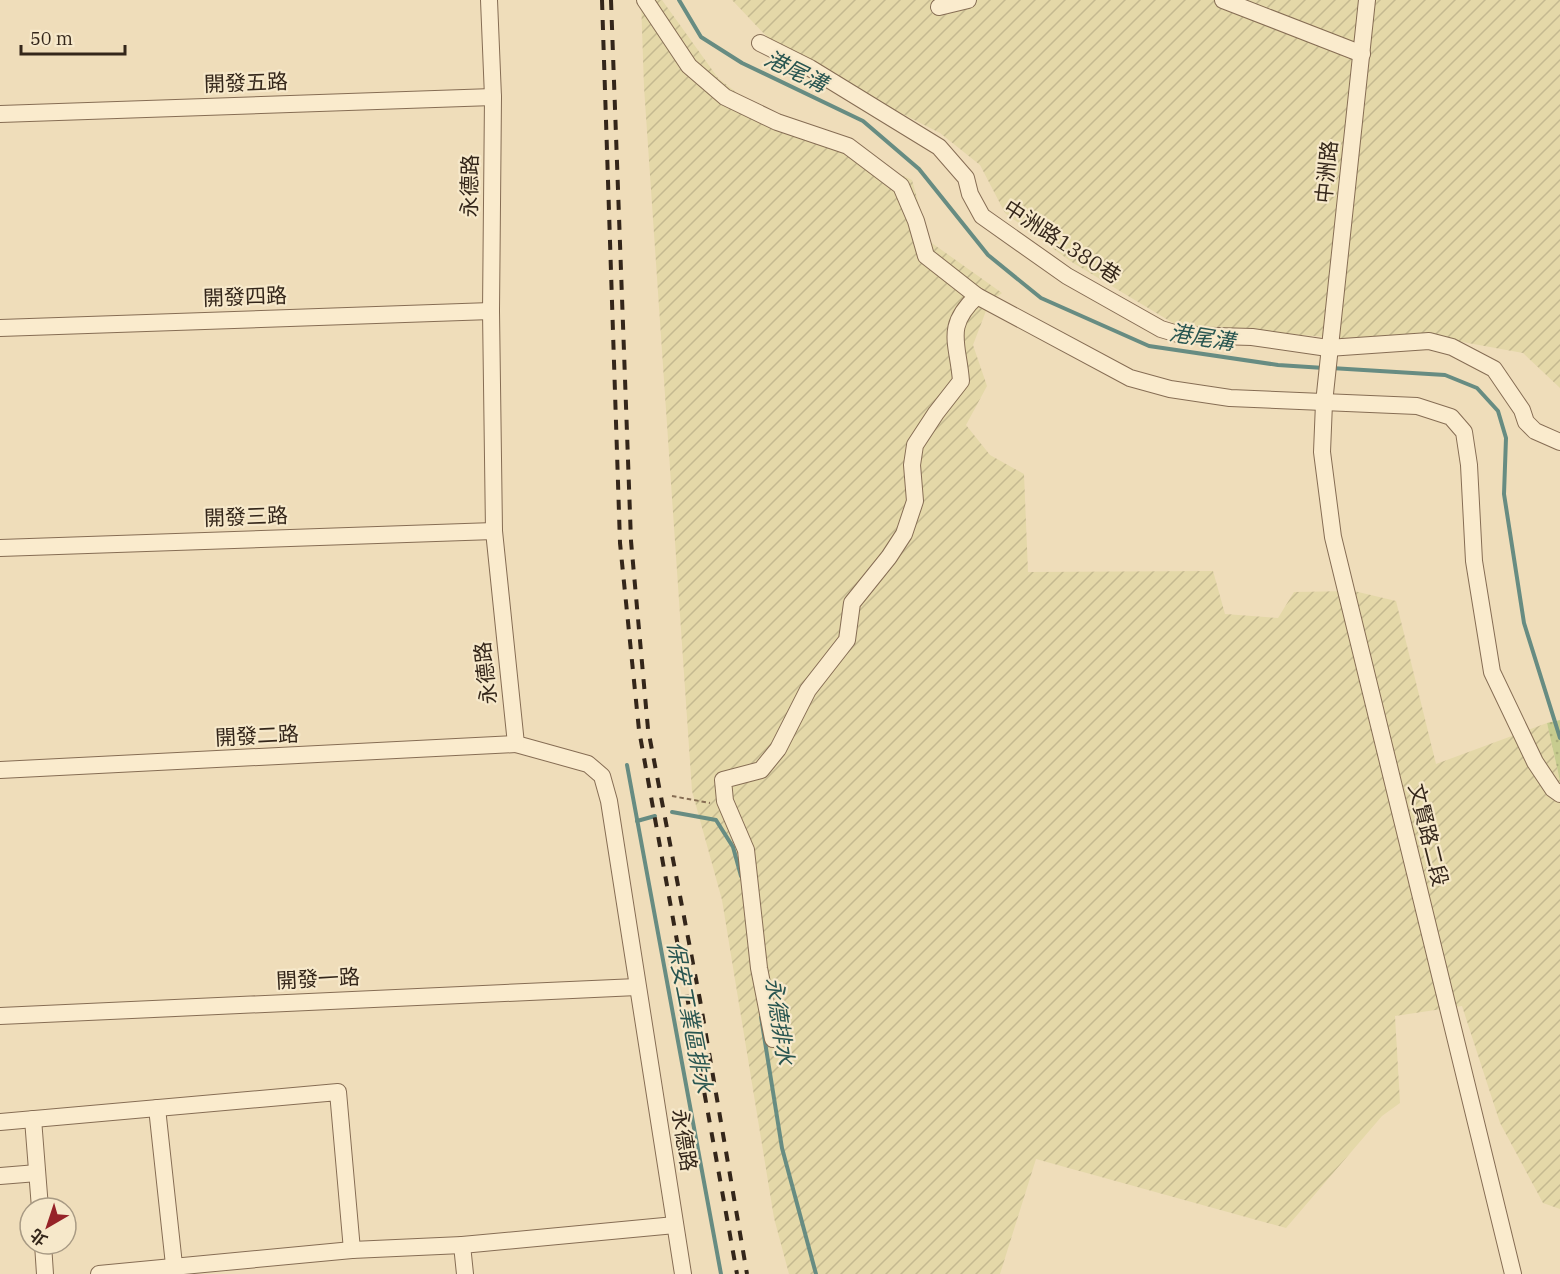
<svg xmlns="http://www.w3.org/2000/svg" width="1560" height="1274" font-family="'IBM Plex Serif','Noto Sans TC',serif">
<defs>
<pattern id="farmland-furrows" width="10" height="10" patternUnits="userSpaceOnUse" patternTransform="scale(1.5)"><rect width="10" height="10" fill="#e4d8a8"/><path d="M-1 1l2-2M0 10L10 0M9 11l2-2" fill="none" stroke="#c4b990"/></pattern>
<pattern id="grass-dots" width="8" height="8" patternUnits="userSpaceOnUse" patternTransform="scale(1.5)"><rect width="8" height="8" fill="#c7cc8f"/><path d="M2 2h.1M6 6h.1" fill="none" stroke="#acaf7b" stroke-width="1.8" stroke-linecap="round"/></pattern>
</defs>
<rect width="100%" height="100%" fill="#efddba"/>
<g fill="url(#farmland-furrows)">
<path d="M641 0H662L718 78 756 108 912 180 929 241 1002 293 989 303 973 345 987 386 966 425 990 455 1024 474 1028 572 1213 571 1225 614 1278 618 1294 592 1354 591 1396 601 1436 764 1547 723 1560 781V1209L1543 1203 1500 1123 1462 1006 1395 1016 1400 1103 1382 1116 1286 1228 1036 1159 1000 1274H789L774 1218 722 900 692 791 644 87Z"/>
<path d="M732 0H1560V388L1523 353 1424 335 1341 338 1178 326 1070 261 1005 213 980 165 940 133 840 82 770 40Z"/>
</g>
<path fill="url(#grass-dots)" d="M1560 720V781L1547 723Z"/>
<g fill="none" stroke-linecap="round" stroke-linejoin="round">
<g stroke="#678c82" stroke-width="4">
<path d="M679 0 701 37 742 63 863 121 919 169 988 255 1041 298 1149 346 1278 365 1324 368"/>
<path d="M1331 368 1445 375 1477 388 1498 411 1506 438 1504 494 1524 623 1560 738"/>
<path d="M627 765 721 1274"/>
<path d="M672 812 716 820 733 847 741 876"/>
<path d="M637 821 655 816"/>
<path d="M761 1017 782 1148 816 1274"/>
</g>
<g stroke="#866d54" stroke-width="18">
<g id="minor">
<path d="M489 0 493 97 491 311 494 531 516 744 588 764 602 776 609 801 683 1274"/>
<path d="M645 0 689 66 725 97 777 122 848 146 901 186 916 221 926 256 977 296 1130 378 1170 389 1230 398 1417 406 1451 417 1464 432 1469 465 1474 561 1492 672 1535 762 1553 789 1560 794"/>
<path d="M1223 0 1362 54"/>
<path d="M1367 0 1324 403 1322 452 1333 537 1513 1274"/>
<path d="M939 7 968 0"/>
<path d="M760 43 810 68 939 147 966 178 970 194 982 216 1067 276 1161 329 1181 335 1252 337 1328 348 1429 341 1452 347 1494 369 1522 410 1526 422 1535 431 1560 442"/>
<path d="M0 114 493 97"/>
<path d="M0 328 491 311"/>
<path d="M0 548 494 531"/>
<path d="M0 770 516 744"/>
<path d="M0 1016 637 987"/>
<path d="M773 1039 759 968 746 850 725 801 723 780 761 770 778 749 808 690 847 640 852 603 889 557 904 534 915 501 912 465 915 445 936 413 961 381C958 342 944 327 977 296"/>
<path d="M157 1108 175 1274"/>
<path d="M33 1119 40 1208"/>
<path d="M0 1122 338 1092 352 1250"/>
<path d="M0 1176 37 1173"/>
<path d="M43 1244 45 1274"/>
<path d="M99 1274 352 1250 462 1245"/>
<path d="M465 1274 462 1245 675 1225"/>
</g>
</g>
<path stroke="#866d54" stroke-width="2" stroke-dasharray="4.5 3" stroke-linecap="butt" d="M672 796 710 803"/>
<use href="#minor" stroke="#faebcd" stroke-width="16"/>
<g stroke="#34261a" stroke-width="4" stroke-dasharray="10 10" stroke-linecap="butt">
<path d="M602 0 620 543 639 730 737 1274"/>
<path d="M611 0 631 541 648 729 700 1000 747 1274"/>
</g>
</g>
<g text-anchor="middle" stroke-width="4.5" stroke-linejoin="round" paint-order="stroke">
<g font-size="21" fill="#34261a" stroke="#f6e8ca">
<text transform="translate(246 83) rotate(-2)" y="7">開發五路</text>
<text transform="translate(1327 172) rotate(-84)" y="7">中洲路</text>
<text transform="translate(470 186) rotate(-89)" y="7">永德路</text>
<text transform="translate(1062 242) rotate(33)" y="7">中洲路1380巷</text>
<text transform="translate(245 297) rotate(-2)" y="7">開發四路</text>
<text transform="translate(246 517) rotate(-2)" y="7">開發三路</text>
<text transform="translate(486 673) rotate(-96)" y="7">永德路</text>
<text transform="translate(257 736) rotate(-3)" y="7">開發二路</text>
<text transform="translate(1428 835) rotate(76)" y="7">文賢路二段</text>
<text transform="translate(318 979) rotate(-3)" y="7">開發一路</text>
<text transform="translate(684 1140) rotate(81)" y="7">永德路</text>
</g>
<g font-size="22" font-style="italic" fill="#285550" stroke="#f6e8ca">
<text transform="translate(796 71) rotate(26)" y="8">港尾溝</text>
<text transform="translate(1202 337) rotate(9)" y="8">港尾溝</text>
<text transform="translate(690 1017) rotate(79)" y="8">保安工業區排水</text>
<text transform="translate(780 1021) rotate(82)" y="8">永德排水</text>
</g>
</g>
<g transform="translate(48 1226) rotate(219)"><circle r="28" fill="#f6e8ca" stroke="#a89a84" stroke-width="1.5"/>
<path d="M0-4.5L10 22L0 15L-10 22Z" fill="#962328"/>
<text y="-9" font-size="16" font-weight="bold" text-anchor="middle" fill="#34261a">北</text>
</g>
<path d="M21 45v9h104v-9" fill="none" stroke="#34261a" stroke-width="3"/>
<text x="30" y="45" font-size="18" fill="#34261a" stroke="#f6e8ca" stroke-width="4.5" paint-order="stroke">50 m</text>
</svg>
